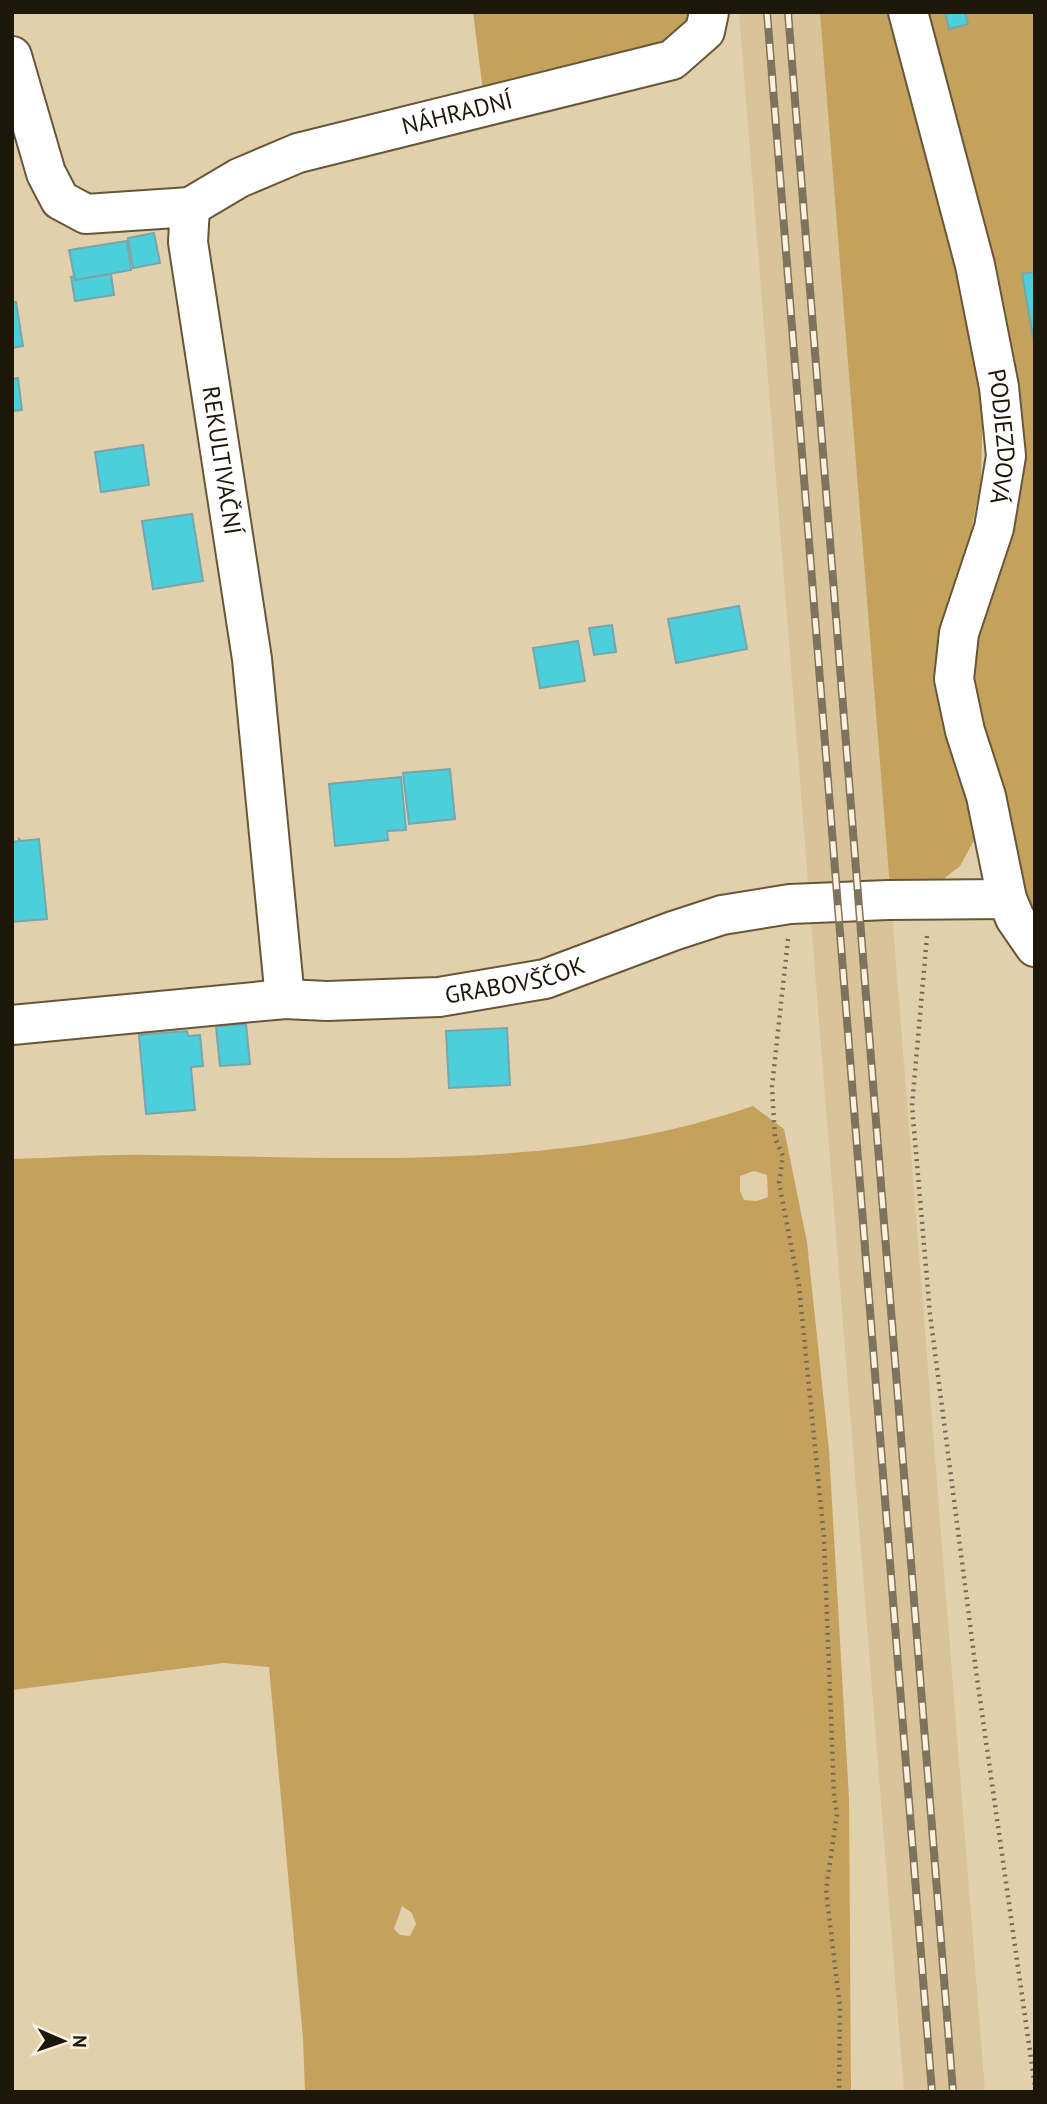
<svg xmlns="http://www.w3.org/2000/svg" width="1047" height="2104" font-family="'PT Sans',sans-serif">
<rect width="100%" height="100%" fill="#e2cfac"/>
<path fill="#d9c399" d="M739 12H821L985 2092H904Z"/>
<g fill="#c4a15c" fill-rule="evenodd">
<path d="M473 12H693L670 46 483 91Z"/>
<path d="M820 12H889L966 300 983 394 981 480 967 553 966 770 976 837 960 866 937 884 890 888Z"/>
<path d="M923 12H1035V913L1002 838 977 744 969 640 1019 499 1014 397Z"/>
<path d="M753 1106 784 1129 807 1242 829 1450 849 1798 851 2092H305L303 2038 269 1667 224 1663 12 1690V1159C58 1158 104 1154 150 1155 352 1157 559 1173 753 1106ZM754 1171 767 1175 768 1197 757 1201 744 1200 740 1191V1176ZM402 1906 412 1913 416 1924 410 1936 400 1935 394 1929Z"/>
</g>
<g fill="#4ccfda" stroke="#77a6ab" stroke-width="2">
<path d="M945 12H965L968 24 949 29Z"/>
<path d="M154 233 160 263 133 268 128 238Z"/>
<path d="M127 241 131 270 75 280 69 250Z"/>
<path d="M1035 272V336L1033 337 1022 274Z"/>
<path d="M111 274 114 295 75 301 71 277 74 276 75 280Z"/>
<path d="M12 302H16L23 346 12 348Z"/>
<path d="M18 378 22 410 12 411V379Z"/>
<path d="M143 445 149 485 101 492 95 452Z"/>
<path d="M192 514 203 581 153 589 142 521Z"/>
<path d="M739 606 747 649 676 663 668 619Z"/>
<path d="M612 625 616 652 594 655 589 628Z"/>
<path d="M578 641 585 681 540 688 533 648Z"/>
<path d="M450 769 455 819 409 824 403 773Z"/>
<path d="M401 777 406 830 387 831 388 840 335 846 329 784Z"/>
<path d="M19 839 21 841 39 839 47 919 12 922V842L19 841Z"/>
<path d="M246 1024 250 1064 220 1066 216 1026Z"/>
<path d="M507 1028 510 1085 449 1088 446 1031Z"/>
<path d="M187 1031 188 1036 200 1035 203 1066 191 1067 195 1110 146 1114 139 1035Z"/>
</g>
<g fill="none" stroke-linecap="round" stroke-linejoin="round">
<g stroke="#675738" stroke-width="42">
<g id="minor">
<path id="s1" d="M908 12 975 265 999 387 1006 456 994 528 959 633 954 679 965 731 986 796 1007 899 1015 918 1035 947"/>
<path id="s2" d="M12 56 46 173 60 200 86 214 190 207 188 242 252 659 285 999"/>
<path id="s3" d="M190 207 239 178 298 153 672 60 705 31 709 12"/>
<path id="s4" d="M12 1025 285 999 327 1001 439 997 545 979 673 931 722 915 790 904 888 900 1007 899"/>
</g>
</g>
<g stroke="#766a53" stroke-width="4.5" stroke-dasharray="2 5" stroke-linecap="butt">
<path d="M927 936 912 1106 930 1314 977 1678 1035 2087"/>
<path d="M788 939 772 1087 775 1138 783 1156 779 1183 799 1286 824 1538 834 1796 837 1814 826 1890 840 2008 839 2092"/>
</g>
<use href="#minor" stroke="#fff" stroke-width="38"/>
<g stroke="#80735b" stroke-width="8">
<g id="rail">
<path d="M767 12 932 2092"/>
<path d="M788 12 953 2092"/>
</g>
</g>
<use href="#rail" stroke="#fbf1e0" stroke-width="5" stroke-dasharray="16" stroke-linecap="butt"/>
</g>
<g text-anchor="middle" stroke-width="5" stroke-linejoin="round" paint-order="stroke">
<g font-size="24" fill="#1d170a" stroke="#fbf1e0">
<text dy="8" stroke="none"><textPath href="#s3" startOffset="285">NÁHRADNÍ</textPath></text>
<text dy="8" stroke="none"><textPath href="#s1" startOffset="436">PODJEZDOVÁ</textPath></text>
<text dy="8" stroke="none"><textPath href="#s2" startOffset="542">REKULTIVAČNÍ</textPath></text>
<text dy="8" stroke="none"><textPath href="#s4" startOffset="506">GRABOVŠČOK</textPath></text>
</g>
</g>
<rect width="1047" height="2104" fill="none" stroke="#1d170a" stroke-width="28"/>
<g transform="translate(63 2041) rotate(92)" stroke="#fbf1e0" stroke-width="5" paint-order="stroke">
<path d="M0-5L12 26L0 18L-12 26Z" fill="#1d170a"/>
<text y="-10" font-size="19" font-weight="bold" text-anchor="middle" fill="#1d170a">N</text>
</g>
</svg>
